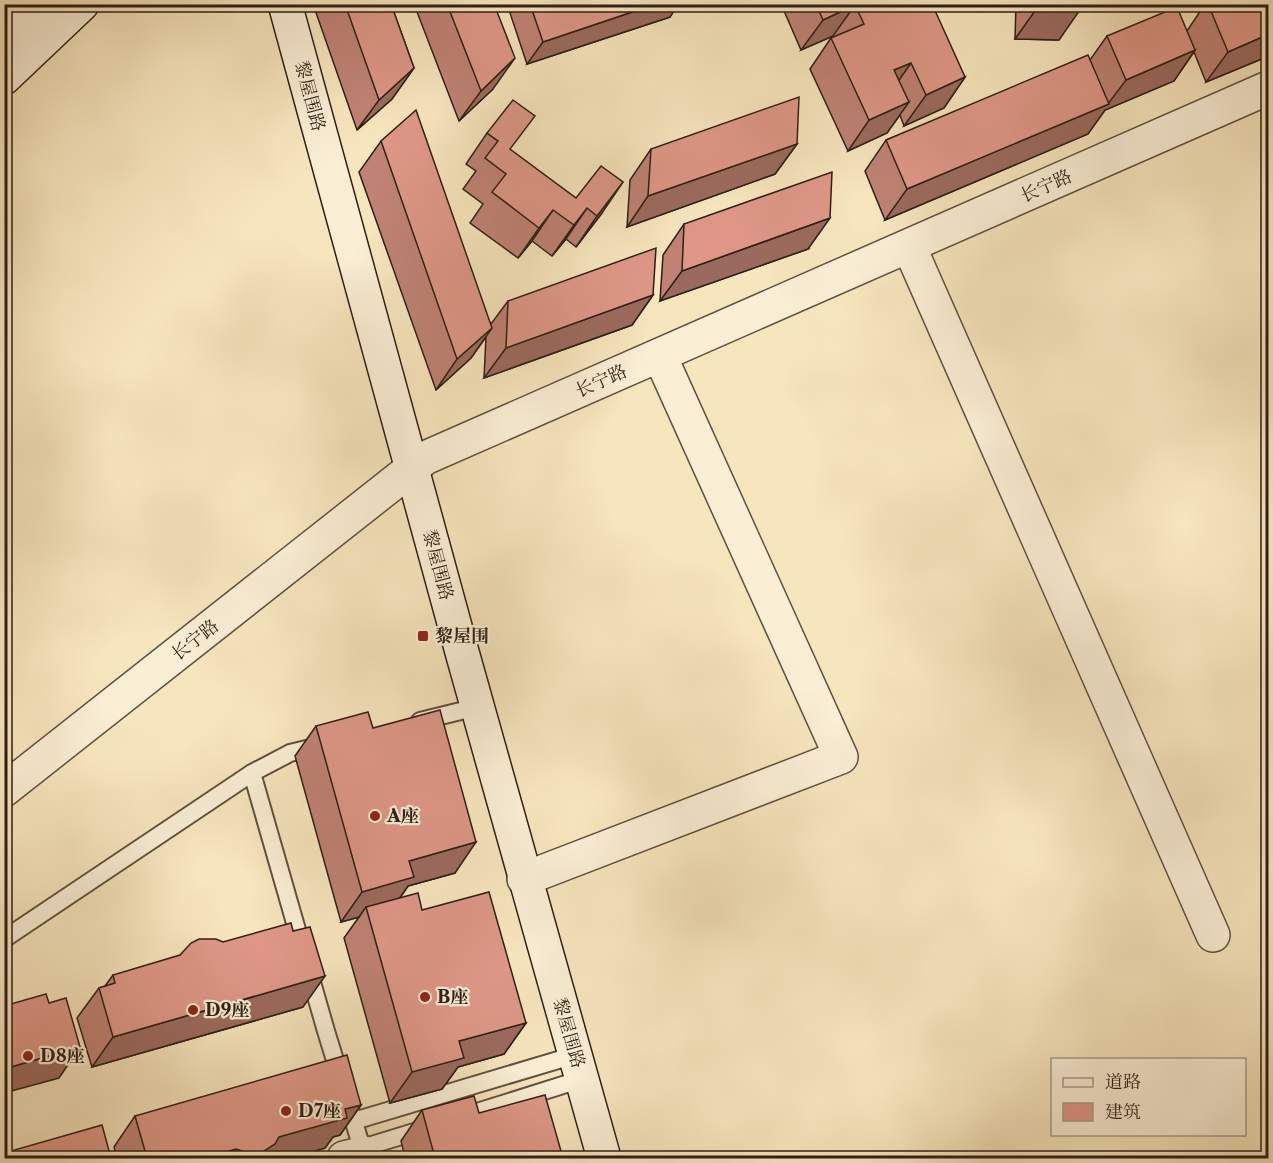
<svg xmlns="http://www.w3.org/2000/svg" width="1273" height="1163" font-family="'Libre Caslon Text','Noto Serif SC',serif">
<rect width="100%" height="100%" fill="#f7e5be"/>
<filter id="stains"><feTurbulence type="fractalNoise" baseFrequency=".00333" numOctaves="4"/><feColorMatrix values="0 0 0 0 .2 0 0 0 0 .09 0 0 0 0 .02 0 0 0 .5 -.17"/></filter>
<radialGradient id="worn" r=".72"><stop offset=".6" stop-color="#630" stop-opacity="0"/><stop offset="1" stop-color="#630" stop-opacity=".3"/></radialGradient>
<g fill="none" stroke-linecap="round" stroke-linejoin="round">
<g stroke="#60503f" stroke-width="20">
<g id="lane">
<path d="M420 721 477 707"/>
<path d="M252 773 326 1031 365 1158"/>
<path d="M4 939 252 773 290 753 319 746"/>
<path d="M458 1118 582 1079"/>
<path d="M354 1121 575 1055"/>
<path d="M362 1148 424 1129"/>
</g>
</g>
<g stroke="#60503f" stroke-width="36">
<g id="street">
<path d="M909 246 1213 935"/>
<path d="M4 790 425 458 1268 88"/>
<path d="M524 879 841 757 660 356"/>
<path d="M344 1158 364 1153"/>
</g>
</g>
<g stroke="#2e1f15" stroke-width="36">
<g id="secondary">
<path d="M285 4 462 652 604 1158"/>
<path d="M4 39 41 4"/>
<path d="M4 78 82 4"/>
</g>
</g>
<use href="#lane" stroke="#faeed5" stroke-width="16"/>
<use href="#street" stroke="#faeed5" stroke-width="33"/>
<use href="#secondary" stroke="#faeed5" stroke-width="33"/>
</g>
<g fill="#bf8274" stroke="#2e1f15" stroke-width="1.5">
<path d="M313 4H391L414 68 392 99 357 130Z"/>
<path d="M414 4H494L493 89 459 121Z"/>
<path d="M507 4H678L670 17 527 64Z"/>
<path d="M781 4H899L895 8 896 9 965 77 944 108 904 126 900 115 887 133 848 151 810 69 831 38 834 37 833 36 801 50Z"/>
<path d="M1016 4H1148L1144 8 1080 6 1059 40 1015 39Z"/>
<path d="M1205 4H1269V56L1206 82 1194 52 1174 81 1105 110 1088 134 885 220 865 171 886 140 1090 60 1107 36 1187 31Z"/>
<path d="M487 133 576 198 602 213 576 247 566 239 552 256 532 241 518 258 470 223 483 204 463 189 476 171 466 164Z"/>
<path d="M381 141 491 324 508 301 653 295 632 325 484 378 486 337 471 358 436 390 359 172Z"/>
<path d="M797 144 775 174 627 227 630 180 651 149Z"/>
<path d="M684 224 808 249 660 301 663 255Z"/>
<path d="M316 726 373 728 455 873 408 886 400 898 422 910 526 1023 504 1054 458 1067 442 1089 390 1103 344 938 359 917 341 922 295 756Z"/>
<path d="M113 975 303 1007 92 1067 77 1018 99 988 105 986Z"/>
<path d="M361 1105 340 1135 333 1137 325 1148 290 1158H117L114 1147 135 1116Z"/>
<path d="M422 1110 479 1113 563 1158H405L401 1141Z"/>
</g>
<g fill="#9b6a5e" stroke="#2e1f15" stroke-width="1.5">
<path d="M656 4H678L670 17 527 64 543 42Z"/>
<path d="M1061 4H1148L1144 8 1060 6Z"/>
<path d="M855 5 833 36 801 50 823 20Z"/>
<path d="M1037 8 1080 10 1059 40 1015 39Z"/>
<path d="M1269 34V56L1206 82 1228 52Z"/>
<path d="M1195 50 1174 81 1105 110 1088 134 885 220 907 189 1108 104 1126 80Z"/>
<path d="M515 58 493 89 459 121 481 91Z"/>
<path d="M911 63 890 93 894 70Z"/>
<path d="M414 68 392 99 357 130 379 100Z"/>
<path d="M965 77 944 108 904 126 926 95Z"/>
<path d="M909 102 887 133 848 151 869 120Z"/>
<path d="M797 144 775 174 627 227 648 196Z"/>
<path d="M623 182 602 213 576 247 597 216Z"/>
<path d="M587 208 566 239 552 256 574 225Z"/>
<path d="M553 210 532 241 518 258 539 228Z"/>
<path d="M830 218 808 249 660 301 682 271Z"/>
<path d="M653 295 632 325 484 378 506 348Z"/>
<path d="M492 328 471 358 436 390 457 359Z"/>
<path d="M476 842 455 873 408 886 393 908 366 907 359 917 341 922 362 892 409 861Z"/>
<path d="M325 976 303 1007 92 1067 113 1037Z"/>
<path d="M526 1023 504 1054 458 1067 442 1089 390 1103 412 1072 459 1041Z"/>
<path d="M80 1047 59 1078 4 1093V1069Z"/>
<path d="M361 1105 340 1135 333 1137 325 1148 290 1158H205L279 1137 345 1109Z"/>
</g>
<g fill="#de9787" stroke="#2e1f15" stroke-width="1.5">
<path d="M345 4H391L414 68 379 100Z"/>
<path d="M447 4H494L515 58 481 91Z"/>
<path d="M530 4H656L543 42Z"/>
<path d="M816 4H894L896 9 907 4H932L965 77 926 95 911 63 894 70 909 102 869 120 831 38 864 24 855 5 823 20Z"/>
<path d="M1037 4H1080V10L1037 8Z"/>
<path d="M1208 4H1269V34L1228 52Z"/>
<path d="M1177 7 1195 50 1126 80 1107 36Z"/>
<path d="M1088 55 1109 104 907 189 886 140Z"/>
<path d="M799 97 797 144 648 196 651 149Z"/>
<path d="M513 100 535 116 510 149 576 198 601 166 623 182 597 216 587 208 574 225 553 210 539 228 492 192 506 174 485 158 498 141 487 133Z"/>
<path d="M416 110 492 328 457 359 381 141Z"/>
<path d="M832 172 830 218 682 271 684 224Z"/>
<path d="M656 248 653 295 506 348 508 301Z"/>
<path d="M440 710 476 842 409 861 414 877 362 892 316 726 368 712 373 728Z"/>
<path d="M489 892 526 1023 459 1041 464 1058 412 1072 366 907 418 893 422 910Z"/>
<path d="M291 923 293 931 310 927 325 976 113 1037 99 988 115 983 113 975 180 955 191 943 199 939H216L223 942Z"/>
<path d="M46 994 49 1003 66 998 80 1047 4 1069V1006Z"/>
<path d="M347 1055 361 1105 345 1109 347 1118 279 1137 275 1144 261 1153 252 1154 236 1149 205 1158H147L135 1116Z"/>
<path d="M545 1095 563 1158H435L422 1110 474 1096 479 1113Z"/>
<path d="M102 1125 111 1158H4V1153Z"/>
</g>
<g fill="#8f2418" stroke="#faeed5" stroke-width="2">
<rect x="417" y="630" width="12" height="12" rx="3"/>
<circle cx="375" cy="816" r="6"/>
<circle cx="425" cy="997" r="6"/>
<circle cx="193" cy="1010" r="6"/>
<circle cx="28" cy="1056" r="6"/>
<circle cx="286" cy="1111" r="6"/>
</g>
<g text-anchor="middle" stroke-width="4.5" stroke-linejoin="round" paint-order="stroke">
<g font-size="18" fill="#2e1f15" stroke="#faeed5">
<text transform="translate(310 96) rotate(75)" y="6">黎屋围路</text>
<text transform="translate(1046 186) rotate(-24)" y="6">长宁路</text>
<text transform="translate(601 381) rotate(-24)" y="6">长宁路</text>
<text transform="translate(438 565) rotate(75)" y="6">黎屋围路</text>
<text transform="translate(195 640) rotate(-38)" y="6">长宁路</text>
<text transform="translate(569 1033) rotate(74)" y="6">黎屋围路</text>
</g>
<g font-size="18" font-weight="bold" fill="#2e1f15" stroke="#faeed5" text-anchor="start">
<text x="435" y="642">黎屋围</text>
<text x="387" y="822">A座</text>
<text x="437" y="1003">B座</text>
<text x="205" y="1016">D9座</text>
<text x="40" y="1062">D8座</text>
<text x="298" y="1117">D7座</text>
</g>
</g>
<rect width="1273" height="1163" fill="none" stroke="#f7e5be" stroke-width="24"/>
<rect x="6" y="6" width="1261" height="1151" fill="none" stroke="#2e1f15" stroke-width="3"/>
<rect x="12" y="12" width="1249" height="1139" fill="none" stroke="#2e1f15" stroke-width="1.5"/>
<rect x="1051" y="1058" width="195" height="78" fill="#faeed5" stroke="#a89b88" stroke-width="1.5"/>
<rect x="1063" y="1078" width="30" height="9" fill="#faeed5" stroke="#a89b88" stroke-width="1.5"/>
<text x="1105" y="1088" font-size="18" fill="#2e1f15">道路</text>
<rect x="1063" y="1103" width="30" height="18" fill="#de9787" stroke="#a89b88" stroke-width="1.5"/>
<text x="1105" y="1118" font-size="18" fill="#2e1f15">建筑</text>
<rect width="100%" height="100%" filter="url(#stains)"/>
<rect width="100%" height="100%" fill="url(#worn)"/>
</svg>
